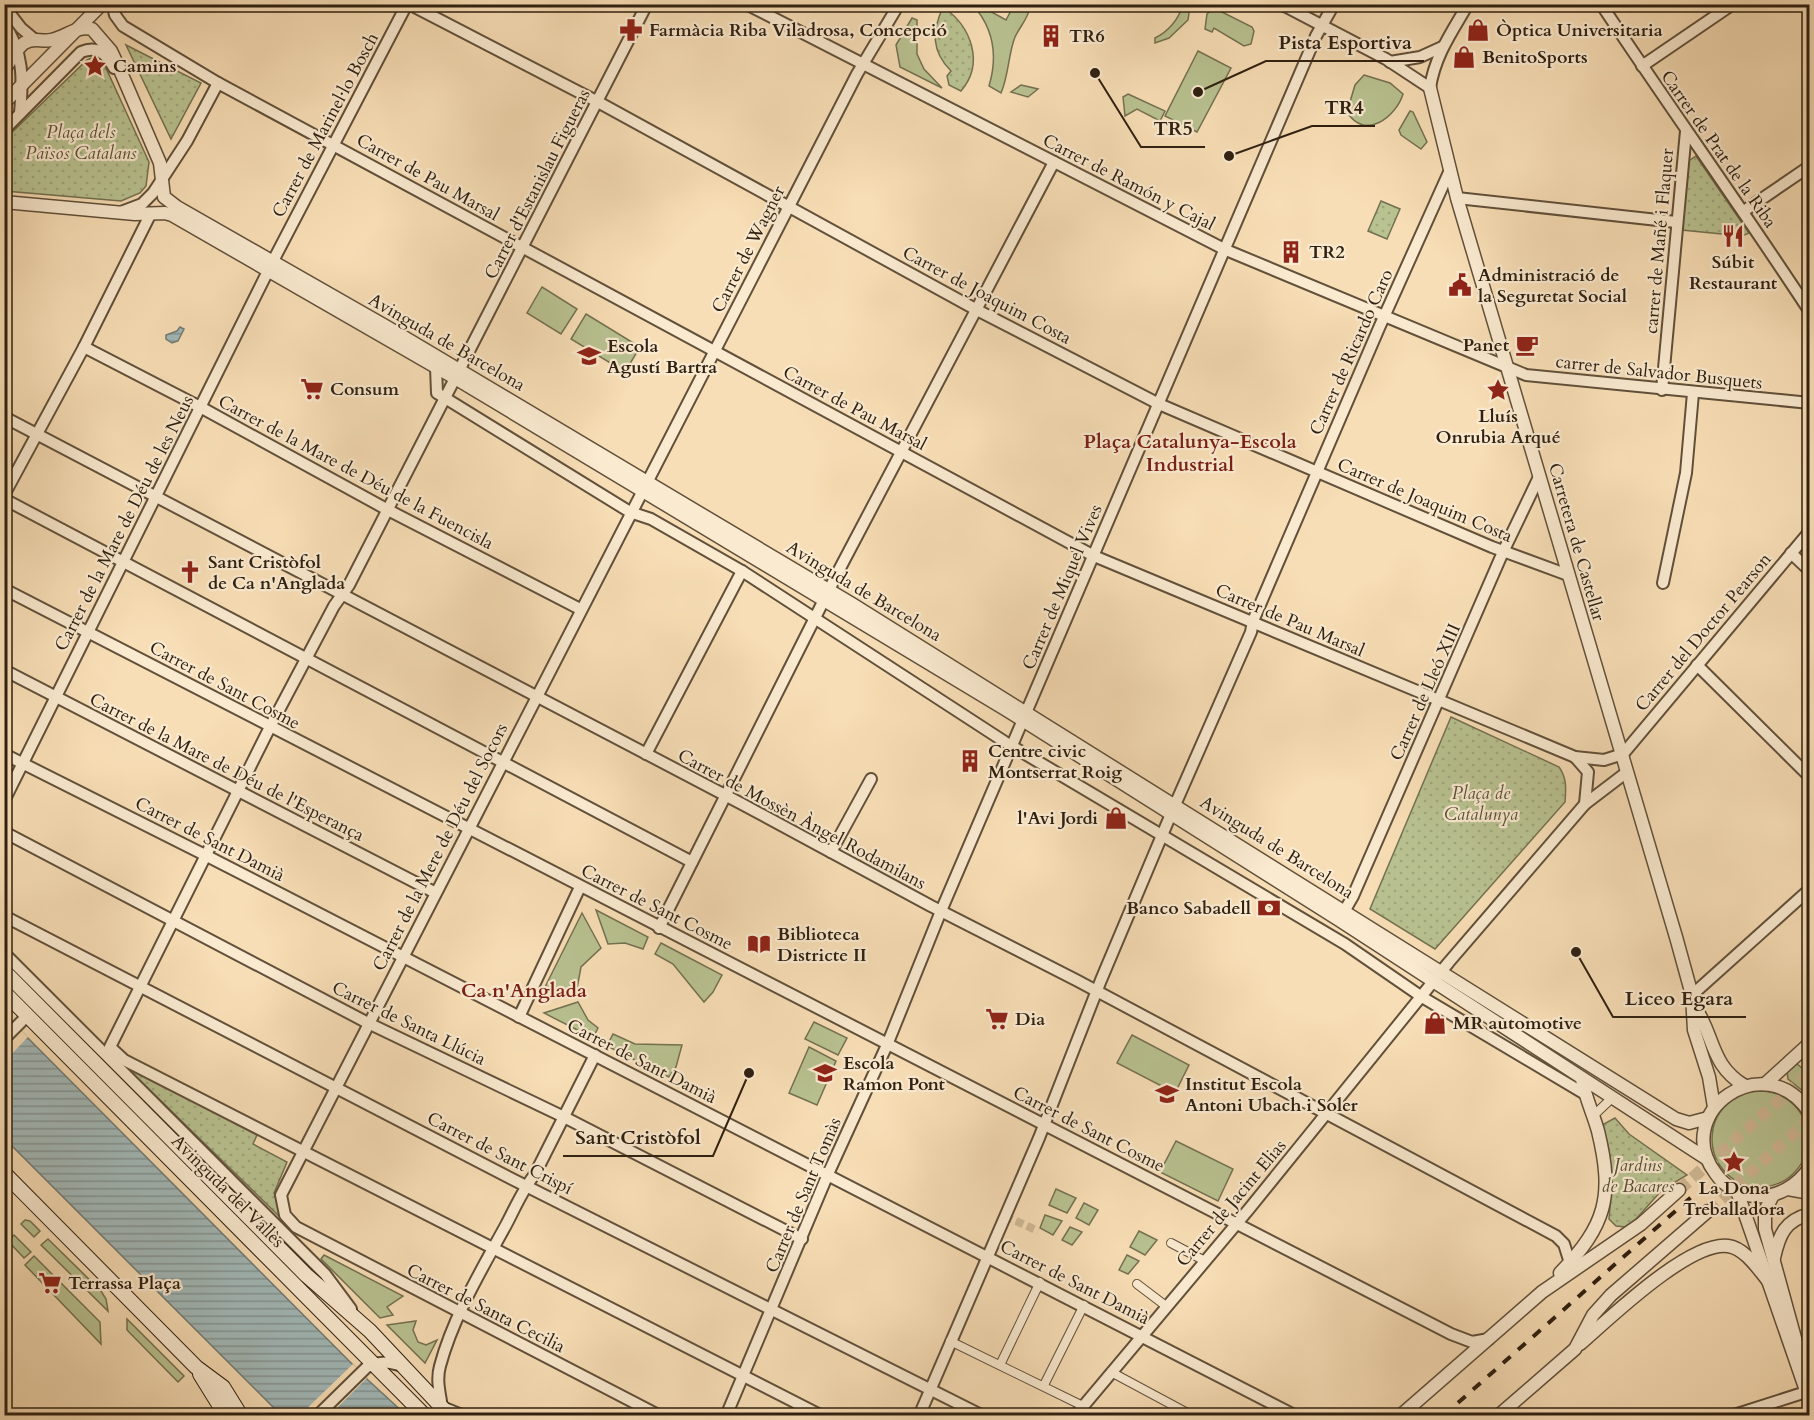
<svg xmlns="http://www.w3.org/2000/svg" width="1814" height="1420" font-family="Cardo,serif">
<defs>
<pattern id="park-dots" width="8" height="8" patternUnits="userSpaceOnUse" patternTransform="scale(1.5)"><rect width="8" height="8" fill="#b9c291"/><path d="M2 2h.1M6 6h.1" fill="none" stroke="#9fa67c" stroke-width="1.8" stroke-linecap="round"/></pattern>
<pattern id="water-rules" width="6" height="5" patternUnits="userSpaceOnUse" patternTransform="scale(1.5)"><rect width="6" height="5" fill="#a2b9b9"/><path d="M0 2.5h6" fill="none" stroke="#849695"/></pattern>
</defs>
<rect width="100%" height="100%" fill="#f8deb6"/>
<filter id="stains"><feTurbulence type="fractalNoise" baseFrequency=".00333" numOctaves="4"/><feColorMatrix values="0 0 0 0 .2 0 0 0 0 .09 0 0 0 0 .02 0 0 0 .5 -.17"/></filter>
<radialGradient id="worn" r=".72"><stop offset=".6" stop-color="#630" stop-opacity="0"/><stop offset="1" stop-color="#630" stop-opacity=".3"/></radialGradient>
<g fill="#b9c291" stroke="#747151" stroke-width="1.5">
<path d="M973 5H979L1006 20 1014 5 1030 6C1029 18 1020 26 1015 37 1008 55 1009 74 1001 93L989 86C998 56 994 29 973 5Z"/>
<path d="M1183 5 1190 6 1188 20 1169 38 1155 43V38C1169 31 1178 20 1183 5Z"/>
<path d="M1214 8 1252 27 1254 31 1251 44 1244 46 1214 28 1212 32 1205 29 1207 14Z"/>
<path d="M912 18 917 20V54L924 69 942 88 900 67 896 45Z"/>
<path d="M1198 51 1231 68 1197 132 1165 116Z"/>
<path d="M1364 75 1390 83 1403 94C1396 117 1365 141 1347 112L1355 85Z"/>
<path d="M1021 85 1038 89 1028 97 1011 92Z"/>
<path d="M1128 94 1165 111 1160 121 1137 109 1125 116 1123 97Z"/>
<path d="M1410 111 1413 112 1427 142 1421 149 1401 135 1399 130Z"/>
<path d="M542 287 577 309 561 334 527 313Z"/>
<path d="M586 314 640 347 625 372 571 339Z"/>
<path d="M596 910 648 937 643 949 625 943 608 944Z"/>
<path d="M582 913 601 948 581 967 576 994 539 999Z"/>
<path d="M661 943 722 975 713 992 704 1002 673 964 655 954Z"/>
<path d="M578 1002 588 1020 598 1028 593 1038 544 1013Z"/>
<path d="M814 1022 847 1038 838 1055 805 1039Z"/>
<path d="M613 1034 635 1044 682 1045 676 1067 669 1077 607 1046Z"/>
<path d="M1132 1035 1189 1065 1175 1093 1117 1063Z"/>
<path d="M809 1047 836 1061 817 1105 789 1093Z"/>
<path d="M1796 1063 1809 1074V1096L1788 1079 1787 1071Z"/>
<circle cx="1760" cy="1139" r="48"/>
<path d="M1176 1141 1233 1169 1218 1201 1160 1172Z"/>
<path d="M1056 1189 1076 1198 1067 1213 1049 1205Z"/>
<path d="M1084 1203 1098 1210 1089 1225 1076 1218Z"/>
<path d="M1045 1215 1062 1221 1053 1235 1040 1228Z"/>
<path d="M25 1220 30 1221 40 1231 34 1237 21 1224Z"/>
<path d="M1070 1227 1082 1232 1072 1245 1062 1240Z"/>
<path d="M1139 1231 1157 1240 1145 1255 1130 1247Z"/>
<path d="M14 1235 31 1252 24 1258 8 1241Z"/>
<path d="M48 1239 101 1291 106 1299 108 1311 41 1245Z"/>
<path d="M324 1255 403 1296 387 1307 393 1315 380 1318 321 1259Z"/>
<path d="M1127 1255 1139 1261 1128 1274 1119 1270Z"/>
<path d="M34 1256 100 1322 101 1344 25 1265Z"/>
<path d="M127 1319 184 1376 178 1382 127 1330Z"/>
<path d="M416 1321 413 1330 418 1342 426 1345 437 1340 425 1363 387 1325Z"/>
</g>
<g fill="url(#park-dots)" stroke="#747151" stroke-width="1.5">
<path d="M943 7C971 26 985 63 961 91L949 85 947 76 951 71C931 51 932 31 943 7Z"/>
<path d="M126 45 201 83 171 139Z"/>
<path d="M96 56 105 66 149 162 146 186 140 193 121 201 5 191 4 140 87 60Z"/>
<path d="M1696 156 1749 233 1742 236 1682 230 1687 162Z"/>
<path d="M1381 201 1400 209 1387 239 1368 231Z"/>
<path d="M1451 717 1559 767C1567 778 1566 789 1565 802L1435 949 1370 909Z"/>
<path d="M123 1064 257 1135 253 1144 287 1162 274 1193 282 1219Z"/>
<path d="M1615 1118 1629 1134 1687 1175 1662 1190 1636 1219 1625 1227 1616 1226 1609 1219C1612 1187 1614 1156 1602 1125Z"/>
</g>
<g fill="url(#water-rules)" stroke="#747c76" stroke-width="1.5">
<path d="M180 327 184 329 178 341 172 343 166 339V335L177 331Z"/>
<path d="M4 1014 368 1380 406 1415H281L5 1139Z"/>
</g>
<g fill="#f8deb6">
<path d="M10 1019 28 1037 5 1061V1025Z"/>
<path d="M353 1364 367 1378 329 1416 300 1415Z"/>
</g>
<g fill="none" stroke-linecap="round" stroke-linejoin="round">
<path stroke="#d0b895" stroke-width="8" stroke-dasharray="8 4" stroke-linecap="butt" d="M1005 1216 1038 1231"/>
<g stroke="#d0b895" stroke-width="12" stroke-dasharray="12 6" stroke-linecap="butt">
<path d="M1679 1190 1810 1073"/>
<path d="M1708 1211 1810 1119"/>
</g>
<g stroke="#61503a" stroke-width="10">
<g id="pedestrian">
<path d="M1593 1116 1612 1098"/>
<path d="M1171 1243 1205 1261"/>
<path d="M1137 1284 1166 1306"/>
<path d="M950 1341 1083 1406"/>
<path d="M1000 1365 1040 1282"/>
<path d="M1111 1372 1193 1416"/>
<path d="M1044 1385 1084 1305"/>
</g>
</g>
<g stroke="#61503a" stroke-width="14">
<g id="minor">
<path d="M112 4 115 15 123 26 218 83 1094 556 1575 757 1604 760 1623 754 1810 531"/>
<path d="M409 4 598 102 977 310 1159 404 1492 547 1568 575"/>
<path d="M647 4 349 585 334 606 270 727 110 1047 124 1060 822 1416"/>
<path d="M746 4 1226 250 1526 375 1810 403"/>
<path d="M1281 4 1386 59 1430 88C1435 55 1452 32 1468 4"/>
<path d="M1601 4C1670 108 1742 208 1810 312"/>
<path d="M4 6 21 28 34 39"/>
<path d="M4 24C24 52 23 80 20 113"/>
<path d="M1390 62 1420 57 1442 47"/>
<path d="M1642 66 1733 4"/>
<path d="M4 130 81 52C98 45 106 54 114 68"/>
<path d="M1457 198 1676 222"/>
<path d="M1744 211 1810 166"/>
<path d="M121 212 142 204 153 193 187 141 218 83"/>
<path d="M84 347 202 408 388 510 580 609"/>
<path d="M436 367 437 393 630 512 651 519 742 571 1005 742 1345 944 1422 997 1585 1094"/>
<path d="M1662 390 1686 131"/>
<path d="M4 417 742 804 931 906 1076 980 1556 1236 1564 1244 1570 1263"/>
<path d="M4 495 84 347 151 213"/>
<path d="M4 499 692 862"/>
<path d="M1791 553 1810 571"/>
<path d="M1663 583 1686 473 1693 393"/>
<path d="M4 589 1451 1334 1472 1342 1489 1339"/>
<path d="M1697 665 1810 777"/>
<path d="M4 670 434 892"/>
<path d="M4 754 205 855 1296 1416"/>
<path d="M646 754 742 571"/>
<path d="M1575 757 1588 772 1585 804"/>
<path d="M4 801 273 261 407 4"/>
<path d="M4 832 368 1023 564 1117 802 1239"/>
<path d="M831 852 871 779"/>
<path d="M4 916 512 1179 983 1416"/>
<path d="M1341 917 1353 896 1503 552 1539 477"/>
<path d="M659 928 838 572 1054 162"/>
<path d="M4 953 325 1274 351 1309"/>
<path d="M1692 995 1810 889"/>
<path d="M519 1017 580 887"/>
<path d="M4 1039 22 1021"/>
<path d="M317 1416 367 1367C378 1361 388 1362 399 1365"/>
<path d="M464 1416 442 1407C440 1394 436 1380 440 1366 453 1317 482 1269 506 1225 515 1208 523 1189 535 1174L595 1055"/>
<path d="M660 1416 296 1227 285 1215 281 1195 857 74 899 4"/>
<path d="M726 1416 828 1174 887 1045 941 911 1316 36 1334 4"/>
<path d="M919 1416 1039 1138 1101 980 1171 814 1251 632 1253 621 1379 328 1450 170"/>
<path d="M1075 1416 1249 1209 1449 962 1585 804 1627 772"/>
<path d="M1731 1416 1809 1391"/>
</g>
</g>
<g stroke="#61503a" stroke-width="15">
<g id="tertiary">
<path d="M4 70C11 60 15 50 24 43 34 37 41 42 51 40 66 37 77 25 92 29L111 51 120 70 160 163 164 197 177 207 387 327 852 604 1676 1119 1689 1123 1708 1118"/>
<path d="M1430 88 1457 198 1676 937 1692 995 1694 1030 1709 1077 1714 1107"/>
<path d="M4 103 102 4"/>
<path d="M4 202 135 214 165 213 172 215 455 378 1005 709 1339 920 1707 1159"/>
<path d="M1695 1007C1715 1037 1710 1065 1745 1086"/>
<path d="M1765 1084 1810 1043"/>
<path d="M1810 1113C1765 1044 1669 1113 1716 1174 1725 1187 1740 1195 1755 1196 1778 1198 1798 1185 1810 1167"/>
<path d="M1788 1189 1810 1193"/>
<path d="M1737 1191 1810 1402"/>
<path d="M1773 1195 1765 1211V1229L1806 1378"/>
<path d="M1774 1258C1779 1235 1785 1220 1810 1214"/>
<path d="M1560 1273C1606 1225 1614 1197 1598 1131 1593 1113 1585 1097 1582 1079"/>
<path d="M1580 1344C1609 1319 1689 1241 1728 1246 1745 1248 1759 1270 1769 1282"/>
<path d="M1400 1416 1542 1292 1641 1224 1679 1190"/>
<path d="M1498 1416 1575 1349 1593 1315 1611 1295 1708 1211"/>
</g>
</g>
<g stroke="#2f2011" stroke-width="16">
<g id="secondary">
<path d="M4 971 306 1275 370 1331 450 1416"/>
<path d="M4 992 425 1416"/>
<path d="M4 1173 196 1367 223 1387 241 1416"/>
<path d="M200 1374 226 1416"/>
</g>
</g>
<use href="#pedestrian" stroke="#faead0" stroke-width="8"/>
<use href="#minor" stroke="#faead0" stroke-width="10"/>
<use href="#tertiary" stroke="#faead0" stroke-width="12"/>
<use href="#secondary" stroke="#faead0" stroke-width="14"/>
<path stroke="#2f2011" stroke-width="4" stroke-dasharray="10 10" stroke-linecap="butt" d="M1443 1416 1697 1192"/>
</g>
<defs>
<g id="pharmacy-bare" transform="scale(1.8)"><path d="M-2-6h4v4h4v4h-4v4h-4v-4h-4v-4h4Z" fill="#8f2418" stroke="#faead0" stroke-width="2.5" paint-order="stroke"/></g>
<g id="shop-bare" transform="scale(1.8)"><path d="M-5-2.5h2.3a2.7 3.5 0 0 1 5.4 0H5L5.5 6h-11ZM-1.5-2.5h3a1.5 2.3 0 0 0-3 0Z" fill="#8f2418" stroke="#faead0" stroke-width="2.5" paint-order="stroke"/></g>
<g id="building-bare" transform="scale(1.8)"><path d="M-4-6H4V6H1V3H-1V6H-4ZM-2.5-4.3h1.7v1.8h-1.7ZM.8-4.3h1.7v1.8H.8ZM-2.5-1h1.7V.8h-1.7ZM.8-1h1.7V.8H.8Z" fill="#8f2418" stroke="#faead0" stroke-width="2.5" paint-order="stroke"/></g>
<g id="sight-bare" transform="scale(1.8)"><path d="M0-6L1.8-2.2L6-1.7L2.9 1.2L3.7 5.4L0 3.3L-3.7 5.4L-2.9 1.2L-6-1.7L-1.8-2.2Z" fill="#8f2418" stroke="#faead0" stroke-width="2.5" paint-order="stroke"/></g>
<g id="restaurant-bare" transform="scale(1.8)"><path d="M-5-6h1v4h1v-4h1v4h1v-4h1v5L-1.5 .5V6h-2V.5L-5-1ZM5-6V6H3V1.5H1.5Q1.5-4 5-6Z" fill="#8f2418" stroke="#faead0" stroke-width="2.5" paint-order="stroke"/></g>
<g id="civic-bare" transform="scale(1.8)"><path d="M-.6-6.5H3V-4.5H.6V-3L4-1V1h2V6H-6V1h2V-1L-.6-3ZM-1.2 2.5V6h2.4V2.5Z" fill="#8f2418" stroke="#faead0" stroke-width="2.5" paint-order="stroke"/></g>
<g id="cafe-bare" transform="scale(1.8)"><path d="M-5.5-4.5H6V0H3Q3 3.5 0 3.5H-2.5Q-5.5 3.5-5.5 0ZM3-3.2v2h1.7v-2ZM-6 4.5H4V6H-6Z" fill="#8f2418" stroke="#faead0" stroke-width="2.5" paint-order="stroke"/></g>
<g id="school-bare" transform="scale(1.8)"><path d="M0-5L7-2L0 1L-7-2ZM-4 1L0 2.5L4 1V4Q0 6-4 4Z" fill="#8f2418" stroke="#faead0" stroke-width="2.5" paint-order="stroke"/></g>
<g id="supermarket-bare" transform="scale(1.8)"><path d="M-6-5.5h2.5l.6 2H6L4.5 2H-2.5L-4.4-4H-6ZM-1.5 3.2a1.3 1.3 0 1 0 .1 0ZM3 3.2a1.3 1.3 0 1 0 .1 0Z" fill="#8f2418" stroke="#faead0" stroke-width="2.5" paint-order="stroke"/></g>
<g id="church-bare" transform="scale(1.8)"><path d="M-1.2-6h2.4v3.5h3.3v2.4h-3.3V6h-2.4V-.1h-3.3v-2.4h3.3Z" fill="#8f2418" stroke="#faead0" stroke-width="2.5" paint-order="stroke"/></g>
<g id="bank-bare" transform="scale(1.8)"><path d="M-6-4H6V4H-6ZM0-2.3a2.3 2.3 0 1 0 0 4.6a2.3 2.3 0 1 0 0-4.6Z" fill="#8f2418" stroke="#faead0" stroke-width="2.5" paint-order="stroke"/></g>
<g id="library-bare" transform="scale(1.8)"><path d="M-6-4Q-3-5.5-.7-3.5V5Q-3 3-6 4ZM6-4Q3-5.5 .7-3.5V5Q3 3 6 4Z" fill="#8f2418" stroke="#faead0" stroke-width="2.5" paint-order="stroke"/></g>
</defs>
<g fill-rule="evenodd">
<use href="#pharmacy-bare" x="631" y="30"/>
<use href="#shop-bare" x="1478" y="30"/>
<use href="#building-bare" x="1051" y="36"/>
<use href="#shop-bare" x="1464" y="57"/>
<use href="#sight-bare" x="95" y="66"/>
<use href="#restaurant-bare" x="1733" y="236"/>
<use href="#building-bare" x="1291" y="252"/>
<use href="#civic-bare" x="1460" y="285"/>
<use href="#cafe-bare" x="1527" y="345"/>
<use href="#school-bare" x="589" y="356"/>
<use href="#supermarket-bare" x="312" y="389"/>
<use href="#sight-bare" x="1498" y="390"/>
<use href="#church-bare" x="190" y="572"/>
<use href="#building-bare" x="970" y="761"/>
<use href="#shop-bare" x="1116" y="818"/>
<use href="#bank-bare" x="1269" y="908"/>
<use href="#library-bare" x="759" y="944"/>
<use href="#supermarket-bare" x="997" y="1019"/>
<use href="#shop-bare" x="1435" y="1023"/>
<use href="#school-bare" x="825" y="1073"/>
<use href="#school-bare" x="1167" y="1094"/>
<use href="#sight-bare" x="1734" y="1162"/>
<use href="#supermarket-bare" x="50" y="1283"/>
</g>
<g text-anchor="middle" stroke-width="4.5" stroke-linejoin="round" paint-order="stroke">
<g font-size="18" font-weight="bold" fill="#2f2011" stroke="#faead0" text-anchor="start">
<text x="649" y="36">Farmàcia Riba Viladrosa, Concepció</text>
<text x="1496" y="36">Òptica Universitaria</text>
<text x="1069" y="42">TR6</text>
<text x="1482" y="63">BenitoSports</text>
<text x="113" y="72">Camins</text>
<text x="1309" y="258">TR2</text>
<text x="1733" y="268" text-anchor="middle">Súbit<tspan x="1733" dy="21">Restaurant</tspan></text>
<text x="1478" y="281">Administració de<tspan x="1478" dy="21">la Seguretat Social</tspan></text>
<text x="1509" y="351" text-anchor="end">Panet</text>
<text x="607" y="352">Escola<tspan x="607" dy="21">Agustí Bartra</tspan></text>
<text x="330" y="395">Consum</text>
<text x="1498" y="422" text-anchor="middle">Lluís<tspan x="1498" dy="21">Onrubia Arqué</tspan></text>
<text x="208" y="568">Sant Cristòfol<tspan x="208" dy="21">de Ca n'Anglada</tspan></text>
<text x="988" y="757">Centre civic<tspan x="988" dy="21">Montserrat Roig</tspan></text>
<text x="1098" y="824" text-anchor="end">l'Avi Jordi</text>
<text x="1251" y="914" text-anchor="end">Banco Sabadell</text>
<text x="777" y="940">Biblioteca<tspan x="777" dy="21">Districte II</tspan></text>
<text x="1015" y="1025">Dia</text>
<text x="1453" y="1029">MR automotive</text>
<text x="843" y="1069">Escola<tspan x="843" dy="21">Ramon Pont</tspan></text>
<text x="1185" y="1090">Institut Escola<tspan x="1185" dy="21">Antoni Ubach i Soler</tspan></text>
<text x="1734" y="1194" text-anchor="middle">La Dona<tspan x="1734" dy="21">Treballadora</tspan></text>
<text x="68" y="1289">Terrassa Plaça</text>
</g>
<g font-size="18" fill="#2f2011" stroke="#faead0">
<text transform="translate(325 125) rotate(-62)" y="6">Carrer de Marinel·lo Bosch</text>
<text transform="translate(1719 149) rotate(55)" y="6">Carrer de Prat de la Riba</text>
<text transform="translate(428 177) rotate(29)" y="6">Carrer de Pau Marsal</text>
<text transform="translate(1129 182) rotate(27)" y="6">Carrer de Ramón y Cajal</text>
<text transform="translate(537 184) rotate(-63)" y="6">Carrer d'Estanislau Figueras</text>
<text transform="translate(1659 241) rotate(-85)" y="6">carrer de Mañé i Flaquer</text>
<text transform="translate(748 249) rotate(-63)" y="6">Carrer de Wagner</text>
<text transform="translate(987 295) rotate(28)" y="6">Carrer de Joaquim Costa</text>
<text transform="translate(447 342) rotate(30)" y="6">Avinguda de Barcelona</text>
<text transform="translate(1351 352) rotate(-66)" y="6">Carrer de Ricardo Caro</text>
<text transform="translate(1659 372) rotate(6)" y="6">carrer de Salvador Busquets</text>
<text transform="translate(855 408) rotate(28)" y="6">Carrer de Pau Marsal</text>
<text transform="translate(356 472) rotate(28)" y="6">Carrer de la Mare de Déu de la Fuencisla</text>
<text transform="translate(1425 500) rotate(23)" y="6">Carrer de Joaquim Costa</text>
<text transform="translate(124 523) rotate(-63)" y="6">Carrer de la Mare de Déu de les Neus</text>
<text transform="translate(1577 542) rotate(74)" y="6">Carretera de Castellar</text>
<text transform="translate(1062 587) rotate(-67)" y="6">Carrer de Miquel Vives</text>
<text transform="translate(864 591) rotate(31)" y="6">Avinguda de Barcelona</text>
<text transform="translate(1290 620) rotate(23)" y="6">Carrer de Pau Marsal</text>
<text transform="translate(1703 632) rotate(-50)" y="6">Carrer del Doctor Pearson</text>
<text transform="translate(225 685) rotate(28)" y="6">Carrer de Sant Cosme</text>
<text transform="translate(1425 692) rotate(-66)" y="6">Carrer de Lleó XIII</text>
<text transform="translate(227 767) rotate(27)" y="6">Carrer de la Mare de Déu de l'Esperança</text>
<text transform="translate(802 819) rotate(28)" y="6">Carrer de Mossèn Àngel Rodamilans</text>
<text transform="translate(210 839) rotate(27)" y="6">Carrer de Sant Damià</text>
<text transform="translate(440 847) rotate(-63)" y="6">Carrer de la Mere de Déu del Socors</text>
<text transform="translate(1277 847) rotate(32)" y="6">Avinguda de Barcelona</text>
<text transform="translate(657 907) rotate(27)" y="6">Carrer de Sant Cosme</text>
<text transform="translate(409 1023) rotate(26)" y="6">Carrer de Santa Llúcia</text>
<text transform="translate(642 1061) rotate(27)" y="6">Carrer de Sant Damià</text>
<text transform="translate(1089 1129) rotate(27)" y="6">Carrer de Sant Cosme</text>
<text transform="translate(500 1153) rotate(27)" y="6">Carrer de Sant Crispí</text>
<text transform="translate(228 1191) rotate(45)" y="6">Avinguda del Vallès</text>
<text transform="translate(803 1195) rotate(-67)" y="6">Carrer de Sant Tomàs</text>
<text transform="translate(1231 1203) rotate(-50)" y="6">Carrer de Jacint Elias</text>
<text transform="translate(1075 1282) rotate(27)" y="6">Carrer de Sant Damià</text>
<text transform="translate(486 1308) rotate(27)" y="6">Carrer de Santa Cecilia</text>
</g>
<g font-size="18" font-style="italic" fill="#585137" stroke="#faead0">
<text x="81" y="138">Plaça dels<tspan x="81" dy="21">Països Catalans</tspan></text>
<text x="1481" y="799">Plaça de<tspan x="1481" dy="21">Catalunya</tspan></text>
<text x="1638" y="1171">Jardins<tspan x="1638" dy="21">de Bacares</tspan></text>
</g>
<g font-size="20" font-weight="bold" fill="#7a1f14" stroke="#faead0">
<text x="1190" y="448">Plaça Catalunya-Escola<tspan x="1190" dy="23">Industrial</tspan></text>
<text x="524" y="997">Ca n'Anglada</text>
</g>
</g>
<path fill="none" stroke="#2f2011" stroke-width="2" d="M1198 92L1266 61H1424M1229 156L1312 126H1375M1095 73L1141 147H1205M1576 952L1613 1017H1746M749 1073L713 1156H563"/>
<g fill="#2f2011" stroke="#faead0" stroke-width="2">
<circle cx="1198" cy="92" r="6"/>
<circle cx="1229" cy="156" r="6"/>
<circle cx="1095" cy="73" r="6"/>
<circle cx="1576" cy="952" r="6"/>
<circle cx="749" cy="1073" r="6"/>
</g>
<g font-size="20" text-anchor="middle" font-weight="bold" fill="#2f2011" stroke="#faead0" stroke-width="4.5" stroke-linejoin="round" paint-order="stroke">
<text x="1345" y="49">Pista Esportiva</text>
<text x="1344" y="114">TR4</text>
<text x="1173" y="135">TR5</text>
<text x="1679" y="1005">Liceo Egara</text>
<text x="638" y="1144">Sant Cristòfol</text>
</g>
<rect width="1814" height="1420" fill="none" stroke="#f8deb6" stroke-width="24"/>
<rect x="6" y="6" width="1802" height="1408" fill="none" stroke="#2f2011" stroke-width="3"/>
<rect x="12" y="12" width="1790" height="1396" fill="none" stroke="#2f2011" stroke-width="1.5"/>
<rect width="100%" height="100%" filter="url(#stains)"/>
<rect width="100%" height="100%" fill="url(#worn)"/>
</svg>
